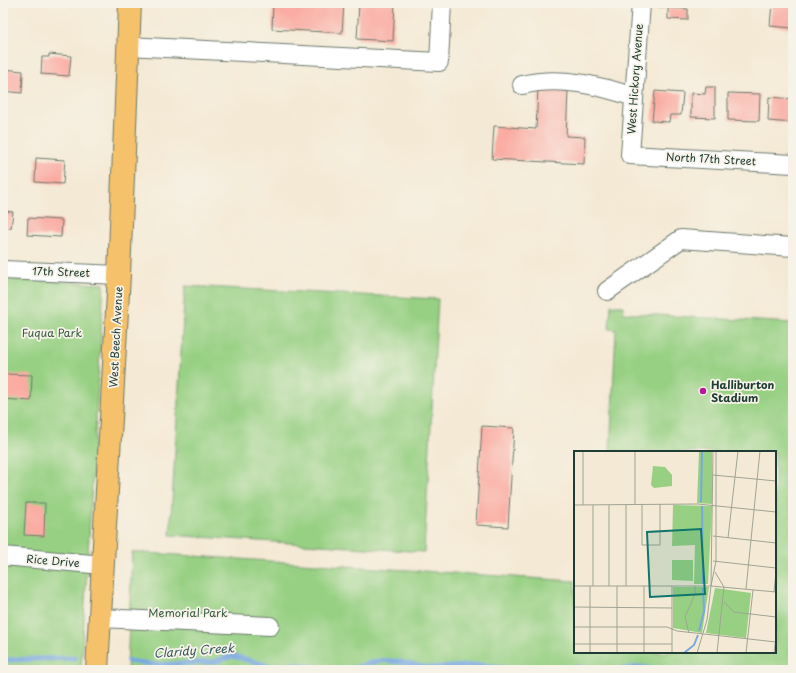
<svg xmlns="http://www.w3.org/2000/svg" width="796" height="673" font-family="'Playpen Sans',sans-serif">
<rect width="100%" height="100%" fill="#f7f3e8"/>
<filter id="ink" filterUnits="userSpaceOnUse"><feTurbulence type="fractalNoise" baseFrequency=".025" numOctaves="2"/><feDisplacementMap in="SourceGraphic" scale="8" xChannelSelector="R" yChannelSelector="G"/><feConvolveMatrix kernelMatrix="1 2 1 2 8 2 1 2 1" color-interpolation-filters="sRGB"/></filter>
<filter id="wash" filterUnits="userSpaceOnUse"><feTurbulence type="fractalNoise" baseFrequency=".012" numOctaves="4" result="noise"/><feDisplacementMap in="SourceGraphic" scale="16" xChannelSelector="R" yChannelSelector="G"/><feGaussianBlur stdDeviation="0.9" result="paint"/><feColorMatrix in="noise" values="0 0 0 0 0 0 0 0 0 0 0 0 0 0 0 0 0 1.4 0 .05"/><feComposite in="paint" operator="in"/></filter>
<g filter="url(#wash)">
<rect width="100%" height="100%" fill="#f4e9d4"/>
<g fill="#97d083" stroke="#5b865c">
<path d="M3 279 104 284 81 670H3Z"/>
<path d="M185 286 438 299 424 552 170 535Z"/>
<path d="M611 305 623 306V313L793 323V670H127L132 552 575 581V652H775V452H610L616 330 609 329Z"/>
</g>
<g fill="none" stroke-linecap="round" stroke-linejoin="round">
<g stroke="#78a7e2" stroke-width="5">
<path d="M3 660 75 658"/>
<path d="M128 661 157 665 213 662 233 656 273 667 295 664 330 670"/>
<path d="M346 670C357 668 367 663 378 661 397 658 417 669 436 668 465 667 482 661 511 670"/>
<path d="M567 670 576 667 587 670"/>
<path d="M617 670 640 667 659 670"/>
</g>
</g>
<g id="blocks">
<g fill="#faaba2">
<path d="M273 3H344L342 33 272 29Z"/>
<path d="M359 3H395L393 41 357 39Z"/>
<rect x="659" y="3" width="11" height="4"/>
<path d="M772 3H793V28L770 26Z"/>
<path d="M668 8 688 9V20L668 19Z"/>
<path d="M49 54 71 56 69 76 41 74 42 57H49Z"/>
<path d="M3 69 23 71 22 93 3 91Z"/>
<path d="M706 87H715V118L691 117V93L705 94Z"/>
<path d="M538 89 568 91 566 136 585 137 584 164 492 159 494 126 536 129Z"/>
<path d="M655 91 683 93 681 115H670L669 122 652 121Z"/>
<path d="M728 93 760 94 759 121 728 120Z"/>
<path d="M769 97 793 99V123L768 121Z"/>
<path d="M36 158 65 160 63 184 35 182Z"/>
<path d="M3 211 13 212 11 228 3 227Z"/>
<path d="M28 218 62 220 61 237 27 235Z"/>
<path d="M3 374 32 375 31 401 3 399Z"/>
<path d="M482 426 514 428 508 527 476 525Z"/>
<path d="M26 503H45L44 536 24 535Z"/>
</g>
</g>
</g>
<g filter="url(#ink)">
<use href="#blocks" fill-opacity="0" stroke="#6a796c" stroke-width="1"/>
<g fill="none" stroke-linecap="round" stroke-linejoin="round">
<g stroke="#6a796c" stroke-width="20">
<g id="minor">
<path d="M641 3 630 155 793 164"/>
<path d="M127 46 439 62 442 3"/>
<path d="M522 85C560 76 598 85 634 97"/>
<path d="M3 270 119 275"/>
<path d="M607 291 681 239 793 247"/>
<path d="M3 556 103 565"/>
<path d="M100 618 270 626"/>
</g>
</g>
<g stroke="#6a796c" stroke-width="24">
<path id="major" d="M97 670 119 275 130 3"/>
</g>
<use href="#minor" stroke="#fff" stroke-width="18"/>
<use href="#major" stroke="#f5c16b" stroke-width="22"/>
</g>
</g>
<circle fill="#b5179e" stroke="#f7f3e8" stroke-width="1.5" cx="703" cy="391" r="4"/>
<g text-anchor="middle" stroke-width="3.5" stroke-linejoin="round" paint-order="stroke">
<g font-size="11" fill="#1f3d34" stroke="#f7f3e8">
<text transform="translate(635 79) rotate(-86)" y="4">West Hickory Avenue</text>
<text transform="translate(711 159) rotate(3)" y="4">North 17th Street</text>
<text transform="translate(61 272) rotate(2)" y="4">17th Street</text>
<text transform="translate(116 337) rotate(-87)" y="4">West Beech Avenue</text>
<text transform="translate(53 561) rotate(5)" y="4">Rice Drive</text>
</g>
<g font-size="11" fill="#375a44" stroke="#f7f3e8">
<text x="52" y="337">Fuqua Park</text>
<text x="188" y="617">Memorial Park</text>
</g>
<g font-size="11" font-weight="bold" fill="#1f3d34" stroke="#f7f3e8" text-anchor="start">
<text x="711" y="389">Halliburton<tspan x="711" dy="13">Stadium</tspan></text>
</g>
<g font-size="12" font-style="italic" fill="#355860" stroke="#f7f3e8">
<text transform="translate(194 651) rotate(-4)" y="4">Claridy Creek</text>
</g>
</g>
<g transform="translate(574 451)">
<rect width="202" height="202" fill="#f4e9d4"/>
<path d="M138 0V53L123 52 125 1ZM79 15 91 16 98 24V35L80 37 77 34ZM99 54 138 55 134 133H120L121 94 98 95ZM98 109H119V130L98 129ZM99 136H135L128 182 99 177ZM141 137 177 142 172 187 132 182Z" fill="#97d083"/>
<path fill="none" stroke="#78a7e2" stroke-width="2" d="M127 51 128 0M128 55 129 133M125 180 130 160 129 137M110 202 120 194 124 184"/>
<path fill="none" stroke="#9fa494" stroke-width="1" d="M9 0V54M61 0V54M139 24 202 30M0 54 124 53 202 61M19 54V135M52 54V135M68 54V94H86V53M139 85 202 92M154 87 164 0M139 110 202 117M141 121 150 136M0 135H137M16 135V202M35 135V54M137 135 202 141M137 135 142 110V0M172 138 186 0M200 141 202 121M150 151 160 161 202 166M0 156 98 157M0 176H93L103 180 202 191M115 182 111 166 121 143V135M0 193H98M43 202V135M70 202V135M98 202V135M123 202 133 169 137 135 139 0M143 202 150 136M172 202 179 139M200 202 202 186"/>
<path fill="#0f766e" fill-opacity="0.15" stroke="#0f766e" stroke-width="2" d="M127 78 131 143 76 146 73 81Z"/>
<rect width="202" height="202" fill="none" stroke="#1f3d34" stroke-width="2"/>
</g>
<rect width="796" height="673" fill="none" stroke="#f7f3e8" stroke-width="16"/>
</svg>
